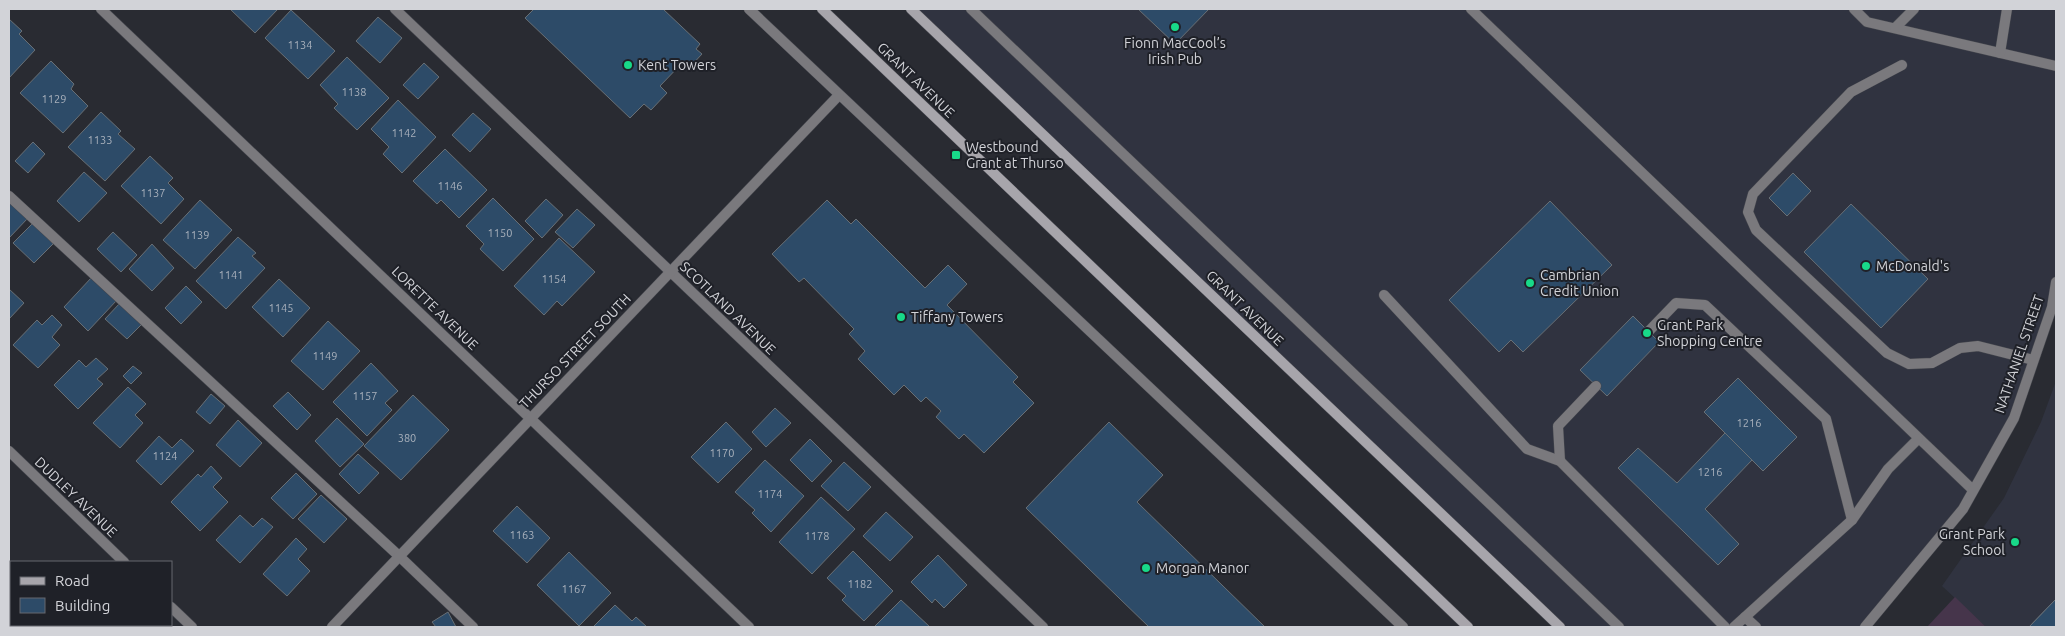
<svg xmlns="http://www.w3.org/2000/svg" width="2065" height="636" font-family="Ubuntu,sans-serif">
<rect width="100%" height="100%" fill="#292b32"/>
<g fill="#303340">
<path d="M911 9H2056V282L2014 418 1963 509 1865 627H1560Z"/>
<path d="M2056 381V627H1986L1942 586 2004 498 2041 422Z"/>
</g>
<path fill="#46354b" d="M1955 597 1986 627H1927Z"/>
<g fill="#2d4b68" stroke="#686f75">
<path d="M230 9H278L255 33Z"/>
<path d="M534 9H663L700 44 696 49 702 54 689 68 683 62 660 86 667 93 651 110 644 104 630 118 525 18Z"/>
<path d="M1138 9H1209L1175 44Z"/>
<path d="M291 10 335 51 308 79 265 38Z"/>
<path d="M378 17 402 38 380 63 356 41Z"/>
<path d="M9 19 22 31 19 34 35 50 9 78Z"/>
<path d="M347 57 389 98 357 130 334 108 338 104 320 85Z"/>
<path d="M51 61 74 84 71 89 88 106 63 133 20 93Z"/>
<path d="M424 63 439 77 418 99 403 85Z"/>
<path d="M398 100 436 137 402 173 383 154 389 147 371 129Z"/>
<path d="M101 112 121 131 118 134 135 149 105 181 68 147Z"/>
<path d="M473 113 491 129 470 152 452 135Z"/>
<path d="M33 142 45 154 28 173 15 161Z"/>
<path d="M445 149 487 190 459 218 441 200 437 204 413 181Z"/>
<path d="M150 156 173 178 168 183 184 199 161 224 121 186Z"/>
<path d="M84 172 107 193 79 222 57 201Z"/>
<path d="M1793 173 1811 191 1787 216 1769 198Z"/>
<path d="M493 198 534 239 503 271 480 249 484 244 466 226Z"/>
<path d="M9 199 28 218 9 238Z"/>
<path d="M546 199 563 215 542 238 525 221Z"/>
<path d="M200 200 232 230 195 269 163 240Z"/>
<path d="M827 200 851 224 856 219 925 288 948 265 967 284 947 305 1018 377 1013 382 1034 403 984 453 964 434 959 439 936 417 941 411 926 397 921 402 904 385 894 395 858 359 865 351 849 334 854 329 804 278 799 282 772 254Z"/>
<path d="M1550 201 1612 265 1523 352 1511 340 1499 352 1449 300Z"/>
<path d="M1851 204 1928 279 1881 328 1804 252Z"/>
<path d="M577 209 595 225 573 248 555 232Z"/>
<path d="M33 223 53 244 34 263 13 243Z"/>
<path d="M113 232 137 255 121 272 97 249Z"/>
<path d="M238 237 256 253 252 256 265 268 226 309 196 281Z"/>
<path d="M559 238 595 272 562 306 557 301 544 315 514 286Z"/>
<path d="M152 244 174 268 152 291 129 269Z"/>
<path d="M92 277 117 300 88 331 64 307Z"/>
<path d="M279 279 310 308 283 337 252 307Z"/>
<path d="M186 286 202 302 181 324 165 308Z"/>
<path d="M9 289 24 303 9 319Z"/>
<path d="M120 303 142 324 127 339 105 319Z"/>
<path d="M52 315 62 325 52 337 60 345 38 368 13 345 37 320 42 325Z"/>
<path d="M1633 316 1659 342 1607 396 1580 370Z"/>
<path d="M328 321 360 351 323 390 291 361Z"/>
<path d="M96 358 108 369 97 379 103 384 78 409 54 385 79 360 86 367Z"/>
<path d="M371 363 398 391 385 403 392 410 367 436 333 402Z"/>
<path d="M133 366 142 373 131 384 123 376Z"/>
<path d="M1738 378 1797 437 1763 471 1704 412Z"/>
<path d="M128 387 146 404 135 415 143 423 120 448 93 423Z"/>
<path d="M288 392 311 415 297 430 273 406Z"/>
<path d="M211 394 225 406 210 424 196 412Z"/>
<path d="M413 395 449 430 401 480 364 446Z"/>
<path d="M775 408 791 423 766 447 752 432Z"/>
<path d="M337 418 364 444 340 467 315 441Z"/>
<path d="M238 420 262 443 240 467 216 445Z"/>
<path d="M726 422 752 449 718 483 691 457Z"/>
<path d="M1109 422 1163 475 1137 502 1265 627H1149L1026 508Z"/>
<path d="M1725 433 1752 460 1705 509 1739 544 1718 565 1618 468 1638 448 1677 483Z"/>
<path d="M159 436 172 448 181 439 194 451 161 485 136 461Z"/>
<path d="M810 439 832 461 812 482 790 460Z"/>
<path d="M358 454 379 473 359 494 339 474Z"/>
<path d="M765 460 804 496 771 532 752 513 755 510 735 492Z"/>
<path d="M844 462 871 487 848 511 821 486Z"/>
<path d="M211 466 222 478 213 487 228 502 200 531 171 502 198 474 201 477Z"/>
<path d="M296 473 317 494 293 519 271 498Z"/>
<path d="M321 495 347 519 324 543 298 519Z"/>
<path d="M821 497 855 529 812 574 779 542Z"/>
<path d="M517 506 550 538 527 563 493 531Z"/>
<path d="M886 512 913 537 890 561 863 536Z"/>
<path d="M240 515 253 527 262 518 273 527 240 563 216 540Z"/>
<path d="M296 538 307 549 298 559 310 571 287 596 263 574Z"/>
<path d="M853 551 893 591 864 621 842 600 846 596 827 578Z"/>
<path d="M569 552 611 593 579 626 537 585Z"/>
<path d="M938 555 967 585 944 608 935 599 932 603 911 582Z"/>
<path d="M11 586V609L9 606V589Z"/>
<path d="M2056 599V627H2029Z"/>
<path d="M2056 599V627H2029Z"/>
<path d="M901 600 930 627H874Z"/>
<path d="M615 605 632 621 636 617 647 627H593Z"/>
<path d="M448 612 456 627H436L432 622Z"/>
<path d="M54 625H78L81 627H52Z"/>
</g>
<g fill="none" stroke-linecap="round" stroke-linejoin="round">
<g stroke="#44464d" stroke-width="11">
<g id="service">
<path d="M749 9 1403 627"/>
<path d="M971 9 1619 627"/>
<path d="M1471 9 1973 490"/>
<path d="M1854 9 1867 22 2056 66"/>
<path d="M1895 28 1914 9"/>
<path d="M2000 53 2007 9"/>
<path d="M1902 65 1851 92 1753 194 1748 212 1756 230 1887 353 1909 364 1932 363 1960 348 1978 346 2033 360"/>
<path d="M9 196 399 556 473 627"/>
<path d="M1384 295 1527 449 1560 461 1725 627"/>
<path d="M1648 332 1676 303 1705 305 1826 419 1852 520"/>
<path d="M1560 461 1558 426 1596 386"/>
<path d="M1745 617 1756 627"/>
<path d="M1734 627 1852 520 1888 469 1918 439"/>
</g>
</g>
<g stroke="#44464d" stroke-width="11">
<g id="minor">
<path d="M101 9 749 627"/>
<path d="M395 9 1043 627"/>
<path d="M9 451 124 562"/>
<path d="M171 607 192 627"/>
<path d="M332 627 839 95"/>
</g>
</g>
<g stroke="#44464d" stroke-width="11">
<path id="tertiary" d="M1865 627 1963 509 2014 418 2052 307 2056 282"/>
</g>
<g stroke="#44464d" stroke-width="11">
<g id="secondary">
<path d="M822 9 1468 627"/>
<path d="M911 9 1560 627"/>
</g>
</g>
<use href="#service" stroke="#7a797d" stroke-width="10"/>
<use href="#minor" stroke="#7a797d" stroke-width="10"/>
<use href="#tertiary" stroke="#7a797d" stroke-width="10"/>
<use href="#secondary" stroke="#a7a5ab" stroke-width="10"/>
</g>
<g fill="#18d989" stroke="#1f2128" stroke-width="2">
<circle cx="1175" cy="27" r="5"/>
<circle cx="628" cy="65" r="5"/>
<rect x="951" y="150" width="10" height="10" rx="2.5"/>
<circle cx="1866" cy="266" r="5"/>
<circle cx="1530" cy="283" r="5"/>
<circle cx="901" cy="317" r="5"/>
<circle cx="1647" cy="333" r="5"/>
<circle cx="2015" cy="542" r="5"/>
<circle cx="1146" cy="568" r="5"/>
</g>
<g text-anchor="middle" stroke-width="4" stroke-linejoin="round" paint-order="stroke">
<g font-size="11" fill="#a9b1bc">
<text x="300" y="49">1134</text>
<text x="354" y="96">1138</text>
<text x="54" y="103">1129</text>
<text x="404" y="137">1142</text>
<text x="100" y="144">1133</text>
<text x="450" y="190">1146</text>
<text x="153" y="197">1137</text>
<text x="500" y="237">1150</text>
<text x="197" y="239">1139</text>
<text x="231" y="279">1141</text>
<text x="554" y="283">1154</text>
<text x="281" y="312">1145</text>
<text x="325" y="360">1149</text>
<text x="365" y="400">1157</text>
<text x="1749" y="427">1216</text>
<text x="407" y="442">380</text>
<text x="722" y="457">1170</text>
<text x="165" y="460">1124</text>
<text x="1710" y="476">1216</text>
<text x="770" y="498">1174</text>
<text x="522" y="539">1163</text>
<text x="817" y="540">1178</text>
<text x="860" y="588">1182</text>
<text x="574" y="593">1167</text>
</g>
<g font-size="14" fill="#d2d3d8" stroke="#1f2128" text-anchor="start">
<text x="1175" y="48" text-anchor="middle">Fionn MacCool’s<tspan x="1175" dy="16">Irish Pub</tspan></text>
<text x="638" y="70">Kent Towers</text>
<text x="966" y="152">Westbound<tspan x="966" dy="16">Grant at Thurso</tspan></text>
<text x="1876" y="271">McDonald's</text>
<text x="1540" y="280">Cambrian<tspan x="1540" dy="16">Credit Union</tspan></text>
<text x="911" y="322">Tiffany Towers</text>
<text x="1657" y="330">Grant Park<tspan x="1657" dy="16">Shopping Centre</tspan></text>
<text x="2005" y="539" text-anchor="end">Grant Park<tspan x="2005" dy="16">School</tspan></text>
<text x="1156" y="573">Morgan Manor</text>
</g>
<g font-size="14" fill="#d2d3d8" stroke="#1f2128">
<text transform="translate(916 80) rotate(44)" y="5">GRANT AVENUE</text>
<text transform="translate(435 308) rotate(44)" y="5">LORETTE AVENUE</text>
<text transform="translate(728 308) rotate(44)" y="5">SCOTLAND AVENUE</text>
<text transform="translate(1245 308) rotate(44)" y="5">GRANT AVENUE</text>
<text transform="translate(575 351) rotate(-46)" y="5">THURSO STREET SOUTH</text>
<text transform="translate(2019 354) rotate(-71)" y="5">NATHANIEL STREET</text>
<text transform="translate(76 497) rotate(44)" y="5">DUDLEY AVENUE</text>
</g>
</g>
<rect width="2065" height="636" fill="none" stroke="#d2d3d8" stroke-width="20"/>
<rect x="10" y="561" width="162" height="65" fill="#1f2128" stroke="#67686e"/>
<rect x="20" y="577" width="25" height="8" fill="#a7a5ab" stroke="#67686e"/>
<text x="55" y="586" font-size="15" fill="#d2d3d8">Road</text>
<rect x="20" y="598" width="25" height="15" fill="#2d4b68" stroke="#67686e"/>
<text x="55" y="611" font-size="15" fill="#d2d3d8">Building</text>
</svg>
